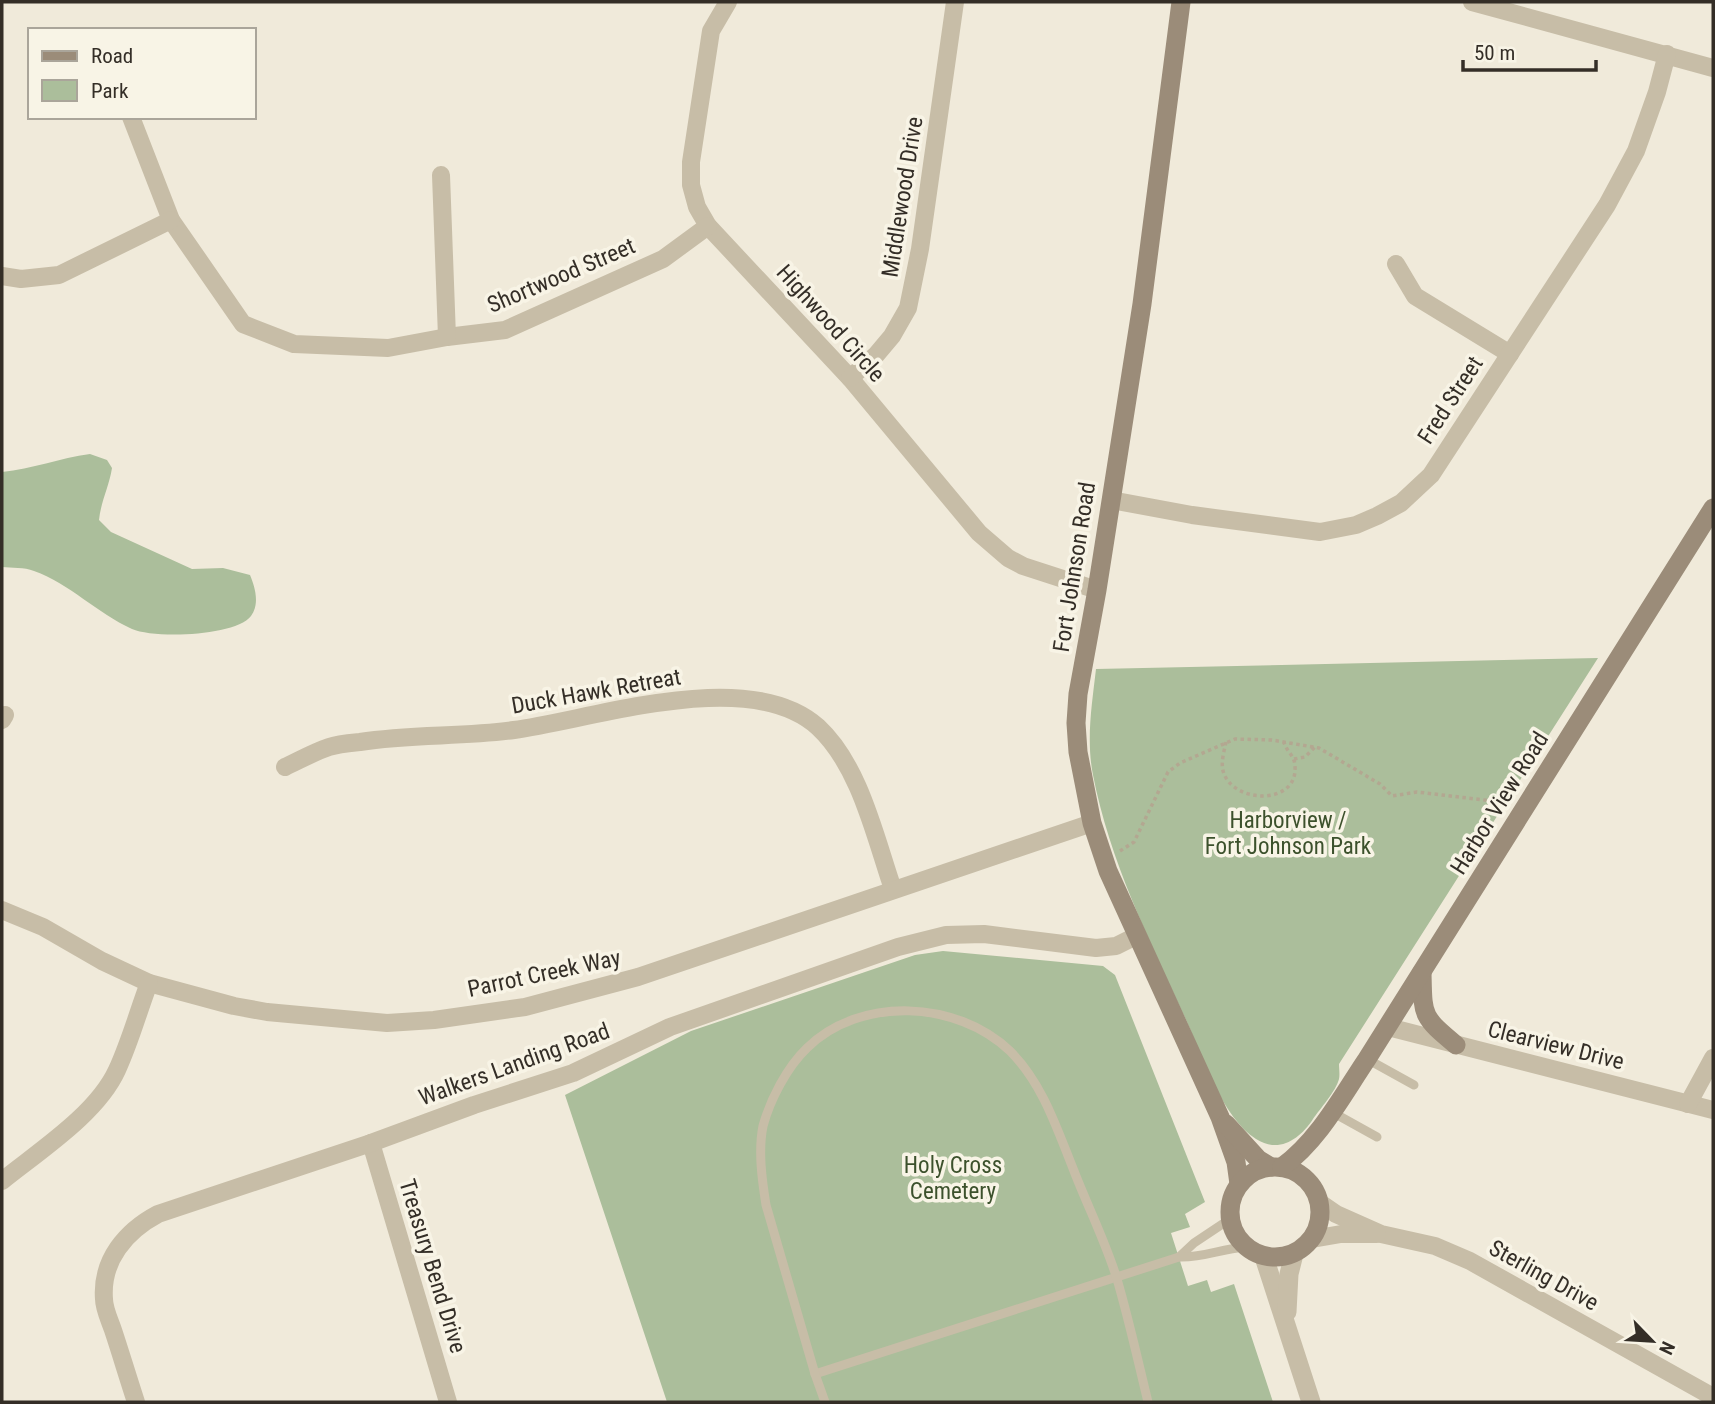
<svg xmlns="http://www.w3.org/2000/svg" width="1715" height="1404" font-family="'Roboto Condensed',sans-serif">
<rect width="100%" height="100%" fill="#f0eada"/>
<g fill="#abbe9b">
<path d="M90 454 107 460 112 468C109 487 101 501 99 520L111 532 192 569 223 568 250 575C255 587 260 604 251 616 236 636 155 639 132 629 97 613 70 584 34 571 24 567 12 568 2 567V472C32 469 60 458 90 454Z"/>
<path d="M1598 658 1339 1064C1339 1068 1340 1075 1339 1079 1336 1091 1320 1109 1313 1119 1300 1139 1279 1154 1256 1139 1222 1117 1203 1058 1187 1022 1150 942 1110 862 1093 775 1086 740 1092 704 1096 669Z"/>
<path d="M943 951 1103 966 1115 975 1205 1202 1185 1214 1190 1227 1171 1233 1188 1286 1207 1280 1211 1292 1234 1284 1273 1402H667L565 1095 691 1031 915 955Z"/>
</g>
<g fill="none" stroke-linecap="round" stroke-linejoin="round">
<g stroke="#b3a791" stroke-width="3.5" stroke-dasharray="3.5 3.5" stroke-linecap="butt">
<path d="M1226 742C1224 752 1220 764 1224 774 1236 804 1298 805 1295 766 1295 756 1286 751 1284 742"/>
<path d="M1294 759 1305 757 1315 747"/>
<path d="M1120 851 1134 842 1168 772 1180 763 1235 739 1272 740 1319 748 1380 784 1392 796 1417 792 1501 802 1508 805"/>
</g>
<g stroke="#c7bda7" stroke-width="9">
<path d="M1367 1059 1414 1085"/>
<path d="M1332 1112 1377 1137"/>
<path d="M1179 1257 1194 1243 1230 1219"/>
<path d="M815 1374 1179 1257C1203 1258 1220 1249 1245 1247"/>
<path d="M825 1402 815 1374 766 1205C762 1180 758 1151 763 1126 770 1100 787 1067 807 1048 860 996 957 1000 1010 1051 1043 1084 1057 1129 1074 1171 1088 1207 1106 1243 1117 1279 1129 1320 1138 1361 1148 1402"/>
</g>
<g stroke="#c7bda7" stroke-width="18">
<path d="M728 2 711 31 691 162V185L697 207 708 226 850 378 979 533 1008 558 1023 566 1097 590"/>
<path d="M1472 2 1713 68"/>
<path d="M131 117 171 220 243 324 294 344 388 348 447 337 505 330 663 259 708 226"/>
<path d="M441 175 447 337"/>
<path d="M1396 264 1415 296 1510 354"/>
<path d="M2 276 21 279 59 275 171 220"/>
<path d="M850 378 876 355 892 336 908 308 920 249 955 2"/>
<path d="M1111 500 1192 515 1320 532 1356 525 1377 516 1401 503 1431 475 1607 205 1636 151 1657 92 1667 54"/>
<path d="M2 720 5 715"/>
<path d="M285 767C300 760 314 752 329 747 338 744 350 743 360 742 411 734 463 737 514 730 595 719 749 665 818 727 860 766 875 837 893 889"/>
<path d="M2 910 43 927 102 961 149 983 234 1006 267 1012 387 1023 434 1020 525 1007 638 977 1092 823"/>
<path d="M1388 1027 1713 1110"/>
<path d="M1688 1104 1713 1058"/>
<path d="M371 1143 448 1402"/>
<path d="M2 1181C39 1151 97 1114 117 1070 130 1042 138 1012 149 983"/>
<path d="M1320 1203 1336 1214 1381 1234 1435 1246 1470 1261 1713 1397"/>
<path d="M1312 1239 1341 1234H1377"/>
<path d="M136 1402C128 1378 121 1354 113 1330 110 1321 104 1309 104 1299 101 1260 126 1231 158 1214L371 1143 474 1105 573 1073 670 1027 898 947 946 935 984 934 1096 948 1116 946 1136 936"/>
</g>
<g stroke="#c7bda7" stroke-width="19">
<path d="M1264 1257 1311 1402"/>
<path d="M1287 1312 1289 1274 1294 1254"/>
</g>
<g stroke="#9b8c79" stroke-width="19">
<path d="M1181 2 1142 304 1097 590 1078 694 1076 723 1078 752 1092 823 1108 871 1220 1117 1236 1162 1239 1184"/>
<path d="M1422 972C1423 1016 1421 1016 1456 1045"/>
<path d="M1226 1124 1258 1159 1271 1167"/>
<circle cx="1275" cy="1212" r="45"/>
<path d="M1282 1167C1319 1140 1342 1096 1367 1059L1713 508"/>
</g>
</g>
<g text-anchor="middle" stroke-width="7" stroke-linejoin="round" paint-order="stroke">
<g font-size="23" fill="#342e27" stroke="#f8f4e6">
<text transform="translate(902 197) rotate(-81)" y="8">Middlewood Drive</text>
<text transform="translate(561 275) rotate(-23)" y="8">Shortwood Street</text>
<text transform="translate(831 323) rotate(48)" y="8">Highwood Circle</text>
<text transform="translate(1450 400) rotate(-57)" y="8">Fred Street</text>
<text transform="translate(1074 567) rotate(-81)" y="8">Fort Johnson Road</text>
<text transform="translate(596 691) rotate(-10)" y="8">Duck Hawk Retreat</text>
<text transform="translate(1499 803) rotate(-58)" y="8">Harbor View Road</text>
<text transform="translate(544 973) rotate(-12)" y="8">Parrot Creek Way</text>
<text transform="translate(1556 1045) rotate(14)" y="8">Clearview Drive</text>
<text transform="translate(514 1064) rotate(-20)" y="8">Walkers Landing Road</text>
<text transform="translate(433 1266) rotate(73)" y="8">Treasury Bend Drive</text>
<text transform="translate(1544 1275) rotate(29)" y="8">Sterling Drive</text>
</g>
<g font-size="23" fill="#3c512c" stroke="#f8f4e6">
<text x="1288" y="828">Harborview /<tspan x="1288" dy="26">Fort Johnson Park</tspan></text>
<text x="953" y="1173">Holy Cross<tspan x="953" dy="26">Cemetery</tspan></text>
</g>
</g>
<rect width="1715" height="1404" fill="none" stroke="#342e27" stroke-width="7"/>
<rect x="28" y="28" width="228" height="91" fill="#f8f4e6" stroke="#aaa59a" stroke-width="2"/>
<rect x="42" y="51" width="35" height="10" fill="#9b8c79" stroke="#aaa59a" stroke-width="2"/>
<text x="91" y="63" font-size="21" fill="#342e27">Road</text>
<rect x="42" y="80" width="35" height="21" fill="#abbe9b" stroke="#aaa59a" stroke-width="2"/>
<text x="91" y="98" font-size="21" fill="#342e27">Park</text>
<g transform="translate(1652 1341) rotate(115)" stroke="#f8f4e6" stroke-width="5" paint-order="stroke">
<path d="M0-5L12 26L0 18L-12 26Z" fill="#342e27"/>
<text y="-10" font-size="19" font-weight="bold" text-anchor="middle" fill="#342e27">N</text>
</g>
<path d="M1463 60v10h133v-10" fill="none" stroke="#342e27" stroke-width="3.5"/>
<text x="1474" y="60" font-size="21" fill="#342e27" stroke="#f8f4e6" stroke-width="5" paint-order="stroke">50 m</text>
</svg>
